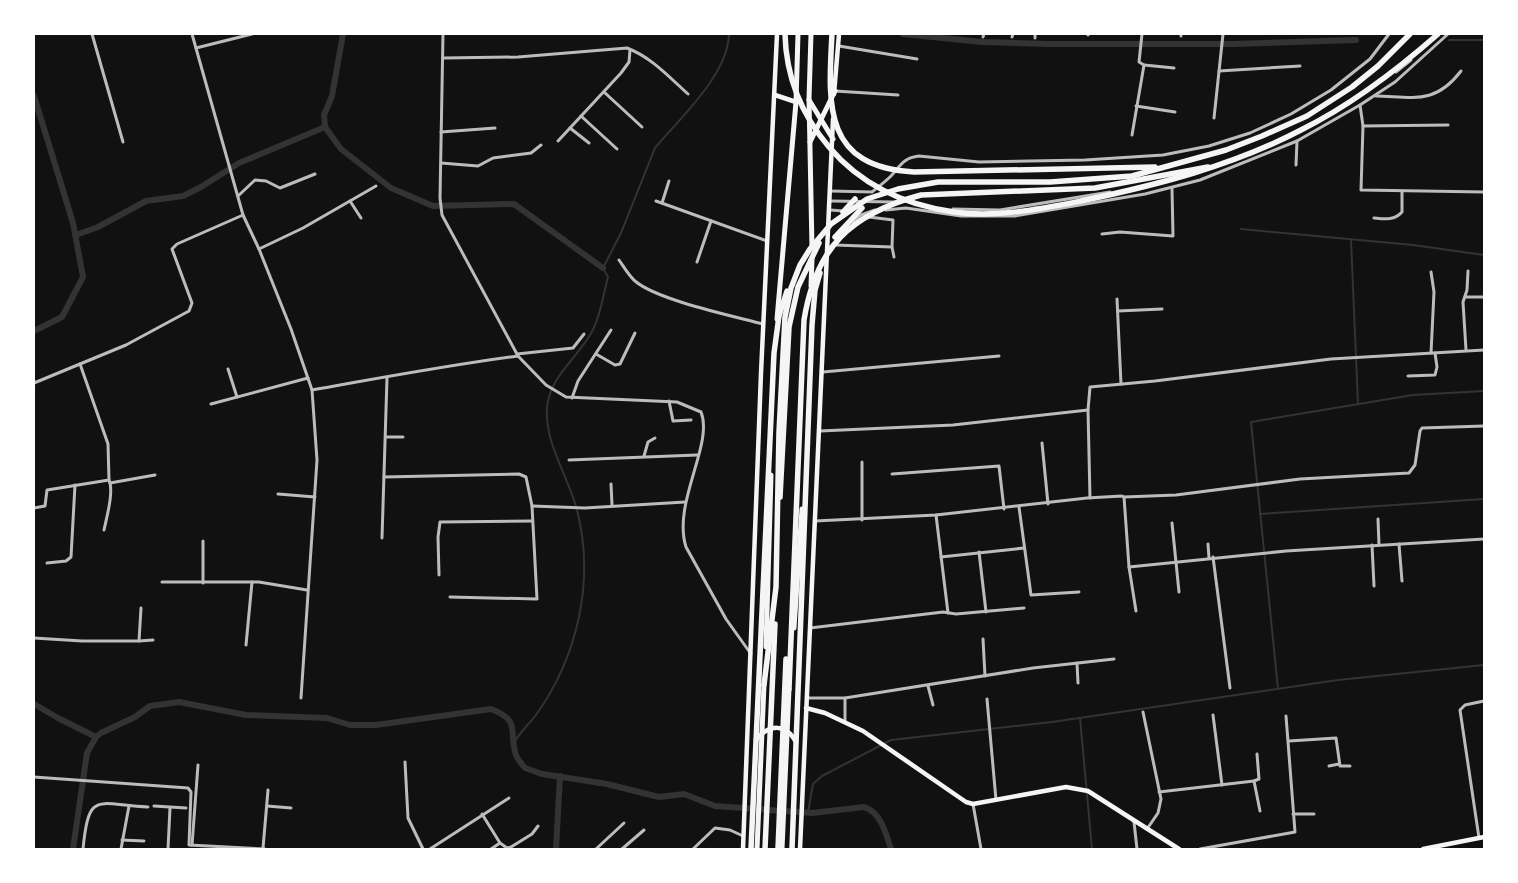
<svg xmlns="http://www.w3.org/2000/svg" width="1518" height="883" font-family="Helvetica,sans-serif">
<rect width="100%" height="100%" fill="#111"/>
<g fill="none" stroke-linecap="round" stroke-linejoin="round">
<g stroke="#333" stroke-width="2">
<path d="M1449 40H1484"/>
<path d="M1241 229 1413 245 1484 255"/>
<path d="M1351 240 1358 404"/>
<path d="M1260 514 1484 499"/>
<path d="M1278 689 1251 422 1413 395 1484 391"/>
<path d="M1080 718 1092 849"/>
<path d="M515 741C521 731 529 724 536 715 578 656 595 580 577 510 568 476 545 444 547 409 548 379 576 359 590 335 600 319 603 295 608 277L603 268 621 233 655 148C680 118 728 75 729 34"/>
<path d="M808 812 813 784 822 776 891 740 1052 722 1338 680 1484 665"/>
</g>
<g stroke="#333" stroke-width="6">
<path d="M903 34 982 42 1048 44H1234L1356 40"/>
<path d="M34 96 73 223 83 277 62 317 34 331"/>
<path d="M325 127 324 115 332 96 343 34"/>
<path d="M76 235 98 227 146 201 183 196 201 187 239 163 325 127 341 149 391 188 433 206 514 204 603 268"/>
<path d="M34 704 58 718 96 737"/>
<path d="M73 849 87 753 96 737 101 733 135 717 150 706 179 702 246 715 327 718 350 725H376L491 709C522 721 508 731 516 755 517 759 522 764 525 768L542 774 607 784 659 797 684 794 715 806 812 813 864 807C881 812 886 834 891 849"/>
<path d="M556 849 560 776"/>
</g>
<g stroke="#bcbcbc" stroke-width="3">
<path d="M92 34 123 142"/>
<path d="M192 34 243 215 259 249 291 329 312 390 317 460 301 698"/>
<path d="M443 34 440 198 442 215 518 356 546 385 566 397 677 402 701 412C714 444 672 503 686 547L726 619 751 654"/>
<path d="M1088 35V34"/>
<path d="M1181 36V34"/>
<path d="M983 37 984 34"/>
<path d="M1012 37 1013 34"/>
<path d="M1035 38V34"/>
<path d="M839 46 917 59"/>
<path d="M196 48 252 34"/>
<path d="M443 58 518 57 627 48C651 57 669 77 688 94"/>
<path d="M1144 65 1174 68"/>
<path d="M1219 71 1300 66"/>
<path d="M1396 72 1411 60"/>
<path d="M835 91 898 95"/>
<path d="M604 92 642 127"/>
<path d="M1376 96C1414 97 1435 105 1461 71"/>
<path d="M1360 105 1363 126 1361 190 1484 192"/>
<path d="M1136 106 1175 112"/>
<path d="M581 116 617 149"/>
<path d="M1214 118 1223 34"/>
<path d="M1363 126 1448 125"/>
<path d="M570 128 589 143"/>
<path d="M441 132 495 128"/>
<path d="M1132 135 1144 65 1139 62 1142 34"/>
<path d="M558 141 621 73 629 62 630 50"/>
<path d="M441 163 478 166 493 158 531 153 541 145"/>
<path d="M1296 165 1297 141"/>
<path d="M831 191 872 192C878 187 885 182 891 176 901 165 903 158 919 156L979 162 1085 160 1163 155 1209 146 1250 133 1291 114 1331 90 1370 59 1389 34"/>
<path d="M238 196 255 180 266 181 280 188 315 174"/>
<path d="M350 201 361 218"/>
<path d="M656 201 767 241"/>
<path d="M831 201 895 202"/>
<path d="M662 203 669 181"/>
<path d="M953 209 1000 210 1110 192"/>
<path d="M830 210 844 211"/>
<path d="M886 210 906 208 961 216H1015L1145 194 1200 180 1297 141 1360 105 1395 82 1448 34"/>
<path d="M1374 218C1384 219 1394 221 1402 212V192"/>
<path d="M852 222 861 215 875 210"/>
<path d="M1102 234 1120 232 1173 236 1172 188"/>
<path d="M834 245 892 247 893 220 869 217"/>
<path d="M892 247 894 257"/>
<path d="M259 249 303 228 376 186"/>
<path d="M619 260C624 267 629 276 635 281 657 300 733 316 763 324"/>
<path d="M697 262 711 221"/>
<path d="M1465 297H1484"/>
<path d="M1117 299 1121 384"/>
<path d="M1118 311 1162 309"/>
<path d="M1466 350 1463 302 1467 290 1468 271"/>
<path d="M1431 353 1434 292 1431 272"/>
<path d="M517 354 573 348 584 334"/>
<path d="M596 354 615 365 620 364 635 333"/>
<path d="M228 369 237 397"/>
<path d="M823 372 999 356"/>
<path d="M1408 376 1435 375 1437 367 1435 353"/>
<path d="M34 383 126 345 189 311 192 303 172 249 177 244 243 215"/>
<path d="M312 390C380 378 449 365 518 356"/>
<path d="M572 398 578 381 611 330"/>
<path d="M669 401 673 421 691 420"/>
<path d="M211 404 308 378"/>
<path d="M820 431 953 425 1088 410"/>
<path d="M386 437H403"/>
<path d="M1042 443 1048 504"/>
<path d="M644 456 648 442 655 438"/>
<path d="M569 460 697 455"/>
<path d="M892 474 999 466 1004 509"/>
<path d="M384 477 519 474 526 477 532 506 537 599 450 597"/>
<path d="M110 483 155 475"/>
<path d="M611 484 612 505"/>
<path d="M278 494 315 497"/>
<path d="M1124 497 1176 495 1300 479 1409 473 1415 465 1420 431 1422 428 1484 426"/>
<path d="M1090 498 1088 410 1090 387 1155 381 1331 359 1484 350"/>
<path d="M532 506 585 508 685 502"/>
<path d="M1019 507 1031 595 1079 592"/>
<path d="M34 508 45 506 47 490 109 480 108 444 80 364"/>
<path d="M936 515 948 613"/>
<path d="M1378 519 1379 545"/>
<path d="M862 520V462"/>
<path d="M815 521 936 515 1087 498 1122 496 1124 497 1129 567 1286 551 1484 539"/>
<path d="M1172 523 1179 592"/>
<path d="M104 530C107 516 114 491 109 480"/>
<path d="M382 538 387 378"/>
<path d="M1208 544 1209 558"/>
<path d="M1399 544 1402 581"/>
<path d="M1372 545 1374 586"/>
<path d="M979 552 986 612"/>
<path d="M941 557 1024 548"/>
<path d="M1213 557 1230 688"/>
<path d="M47 563 66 561 71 557 75 485"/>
<path d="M1129 567 1136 611"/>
<path d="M439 575 438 537 440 522 532 521"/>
<path d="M162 582H259L307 590"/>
<path d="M203 583V541"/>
<path d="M810 628 943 612 956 614 1024 608"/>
<path d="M34 638 82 641H139L141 608"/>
<path d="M983 639 985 676"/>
<path d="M139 641 153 640"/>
<path d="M246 645 252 582"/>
<path d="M1077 663 1078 683"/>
<path d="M928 686 933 705"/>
<path d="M807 698H845L1033 668 1114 659"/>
<path d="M845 698V722"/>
<path d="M987 699 996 800"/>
<path d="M1143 712 1161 799 1158 813 1147 829"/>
<path d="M1213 715 1222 785"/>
<path d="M1289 741 1336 738 1340 766H1350"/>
<path d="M1257 754 1259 779 1254 781 1260 811"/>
<path d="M405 762 408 818 423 849"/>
<path d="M1329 766 1339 764"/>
<path d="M34 777 188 788 191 792 189 845 265 849"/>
<path d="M1159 792 1254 781"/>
<path d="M973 804 981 849"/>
<path d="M154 806 186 808"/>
<path d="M267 806 291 808"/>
<path d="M482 814 500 843 491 849"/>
<path d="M1293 814H1314"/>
<path d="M1134 822 1137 849"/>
<path d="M1479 838 1460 710 1465 705 1484 701"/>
<path d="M122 840 144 841"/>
<path d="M500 843 507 848 511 847 532 834 538 826"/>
<path d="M192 845 198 765"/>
<path d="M263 848 268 790"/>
<path d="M83 849C89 789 97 805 148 807"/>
<path d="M121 849 129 806"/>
<path d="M168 849 170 808"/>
<path d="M430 849 509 798"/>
<path d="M596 849 624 823"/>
<path d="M622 849 644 830"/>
<path d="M693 849 715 828 730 830 743 836"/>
<path d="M1200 849 1295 832 1286 716"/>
</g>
<g stroke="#f5f5f5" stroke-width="4.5">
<path d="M834 94 839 34"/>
<path d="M806 708 825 713 863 731 966 802 973 804 1066 787 1088 791 1179 849"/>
<path d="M756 740C769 724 786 723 796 742"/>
<path d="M743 849 761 373 777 34"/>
<path d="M800 849 833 119"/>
<path d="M1423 849 1484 837"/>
</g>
<g stroke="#f5f5f5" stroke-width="5">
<path d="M811 34 809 99 812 248"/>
<path d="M775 95 796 102"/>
<path d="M809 100 833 139"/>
<path d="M810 142 835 91"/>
<path d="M811 286 812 259"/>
<path d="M777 319 796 102 798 34"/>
<path d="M794 628 802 509"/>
<path d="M766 647 771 475"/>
</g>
<g stroke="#f5f5f5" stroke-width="5">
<path d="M757 849 764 685"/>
<path d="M782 849 789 689"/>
</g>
<g stroke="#f5f5f5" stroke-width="5.5">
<path d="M785 34C786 77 801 114 829 147 861 185 905 205 954 212 995 218 1040 209 1081 201 1157 185 1232 166 1301 130 1351 105 1396 71 1438 34"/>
<path d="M832 34C828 105 823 167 914 172L1155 167"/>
<path d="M843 212 855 199"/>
<path d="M835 237 862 208"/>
<path d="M780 497 789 327 798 287 819 243"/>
<path d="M764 685 776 587 779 432 785 317 791 288 800 265 810 249 831 224 867 199 898 189 938 182H1050L1132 176 1226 150 1262 136 1307 116 1352 87 1378 66 1410 34"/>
<path d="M789 689 804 320C816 247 850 214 921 195L1095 188 1208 167"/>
<path d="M751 849 774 353 779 316 787 291"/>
<path d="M765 849 775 624"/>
<path d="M778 849 786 659"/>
<path d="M792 849 812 325 815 290 820 273"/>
</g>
</g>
<rect width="1518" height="883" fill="none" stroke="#ffffff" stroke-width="70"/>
</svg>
